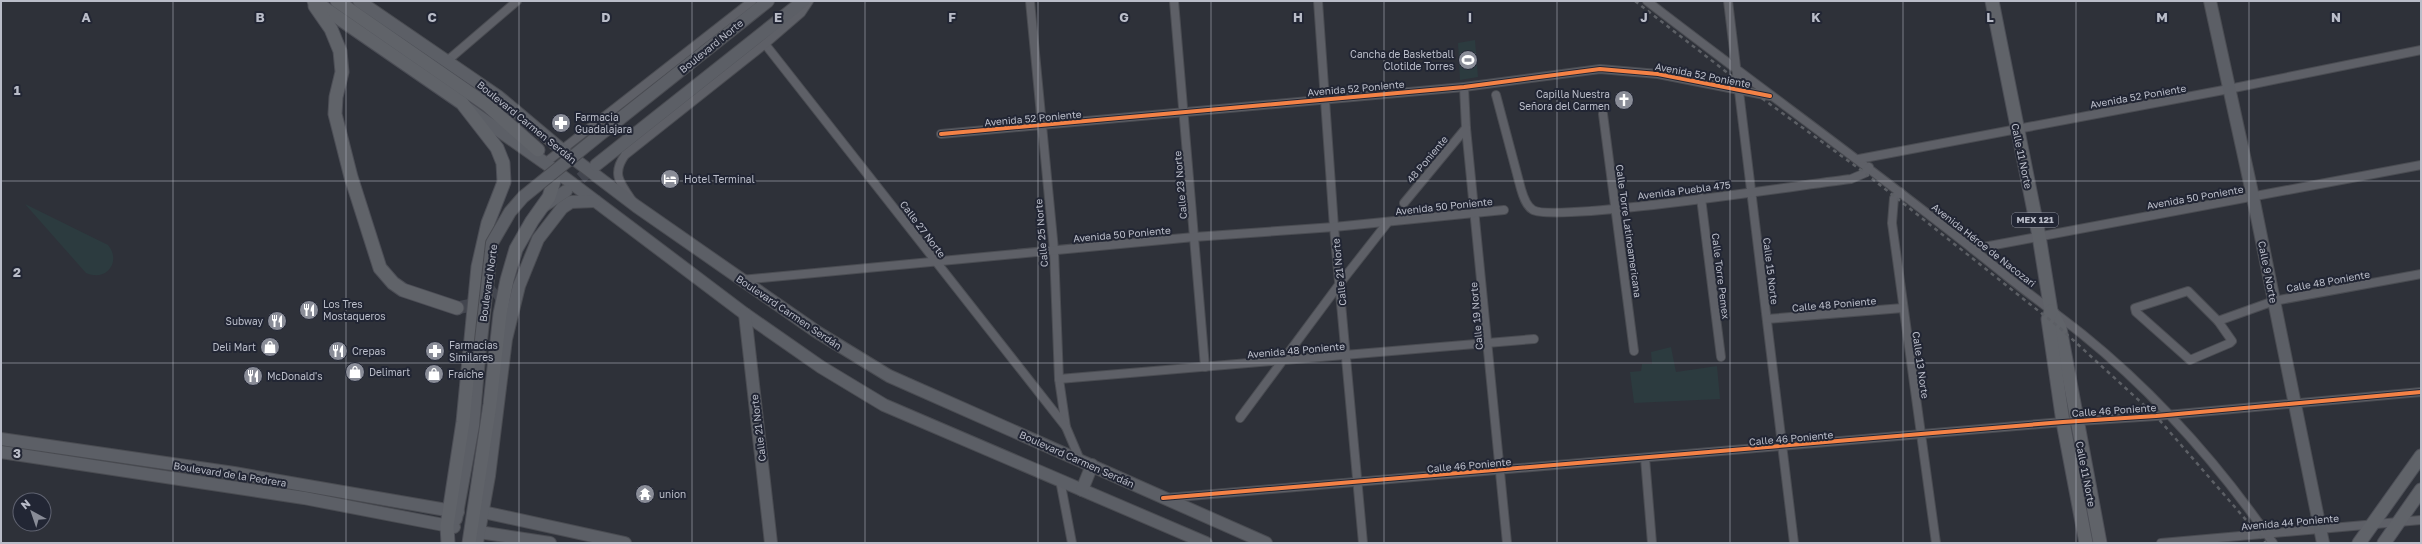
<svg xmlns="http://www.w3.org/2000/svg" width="2422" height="544" font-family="'Golos Text',sans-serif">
<rect width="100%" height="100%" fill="#2e3139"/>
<g fill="#2c3b3f">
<path d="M1475 40 1478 77 1460 80 1458 43Z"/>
<path d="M25 204 108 245C122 262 106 282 86 273Z"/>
<path d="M1671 347 1676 372 1717 366 1720 399 1634 403 1630 372 1641 371 1642 364H1652L1651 352Z"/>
</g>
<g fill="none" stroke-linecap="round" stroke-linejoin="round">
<path stroke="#43464f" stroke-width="12" stroke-dasharray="12 6" stroke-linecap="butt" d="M567 190 596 165"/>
<path stroke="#43464f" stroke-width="13" stroke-dasharray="13 6" stroke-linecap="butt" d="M457 308 482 303 498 291"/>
<g stroke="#4a4c52" stroke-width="10">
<g id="street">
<path d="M1030 1 1054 250 1059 379 1066 427 1080 460"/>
<path d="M1174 1 1205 367"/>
<path d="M1318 1 1334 227 1363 543"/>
<path d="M1647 1C1767 94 1891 182 2009 278 2033 297 2058 315 2082 334 2155 393 2220 466 2273 543"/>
<path d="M1728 1 1794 543"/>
<path d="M765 44 1066 427"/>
<path d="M447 61 517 1"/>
<path d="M1464 87 1466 128 1507 543"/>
<path d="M1496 95 1521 189C1523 196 1526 206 1533 210 1556 223 1807 184 1851 179L1865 173 1869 167"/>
<path d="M1603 114 1634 351"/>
<path d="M941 134 1464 87 1600 69 1658 74 1770 96"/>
<path d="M1859 159 2229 89 2421 50"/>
<path d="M545 163 752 1"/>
<path d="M1900 192 1894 198 1892 223 1936 543"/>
<path d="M1701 198 1721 357"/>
<path d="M631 199C619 182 612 173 625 155L765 44 801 13 809 1"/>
<path d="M1404 203 1466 128"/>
<path d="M1973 249 2421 165"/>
<path d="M741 280 1194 237 1334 227 1504 210"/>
<path d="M2188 291 2218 321 2232 341 2230 343 2190 360 2136 312 2135 308Z"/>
<path d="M1767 319 1903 308"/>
<path d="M2218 321 2274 301 2421 274"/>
<path d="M1059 379 1534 339"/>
<path d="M1240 418 1341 282 1388 222"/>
<path d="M1645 458 1652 543"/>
<path d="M1060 480 1072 543"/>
<path d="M1166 498 2063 422 2156 416 2421 392"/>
<path d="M2161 543 2421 520"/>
</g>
</g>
<g stroke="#4a4c52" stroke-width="14">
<g id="secondary">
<path d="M359 1 499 97 561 149 636 206 817 332 889 376 1266 543"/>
<path d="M2210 1 2253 197 2323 543"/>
<path d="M467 108 545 163 745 314 821 367 884 405 1206 543"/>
<path d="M597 137 768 1"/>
<path d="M596 165 803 1"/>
<path d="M542 207 566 191"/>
<path d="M745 314 771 543"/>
<path d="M1 439 234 473 458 512"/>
<path d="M1 452 304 498 454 527"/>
<path d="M1082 490 1092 465"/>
<path d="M483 512 625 543"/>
<path d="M456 519 473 426 479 358"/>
<path d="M479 532 550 543"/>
<path d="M477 543 489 476 506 339 519 286 538 239 562 208 571 202 595 201"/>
</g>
</g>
<g stroke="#4c4e56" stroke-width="15">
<g id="primary">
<path d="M314 1 462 103 497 148 503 163 504 182 488 223 478 267 463 422 447 526 448 543"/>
<path d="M337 1 487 105 538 150"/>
<path d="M1992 1 2039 236 2051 311 2060 328 2100 543"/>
<path d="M315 6 331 29 340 51 342 72 336 97 335 114 351 177 380 268 393 283 403 290 457 308"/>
<path d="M2051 311 2048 319 2063 422 2086 543"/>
<path d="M469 543 490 404 500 314 507 280 516 249 532 221 549 197 554 181"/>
<path d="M2359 543 2421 456"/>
<path d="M2384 543 2421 490"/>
</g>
</g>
<use href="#street" stroke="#5e6067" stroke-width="8"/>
<use href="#secondary" stroke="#5c5f66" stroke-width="12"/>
<use href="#primary" stroke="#606369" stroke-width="13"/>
<path stroke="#5c5f65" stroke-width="2.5" stroke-dasharray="4 4" stroke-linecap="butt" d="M1635 1 1738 81 1865 173 2060 328 2156 416 2266 543"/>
<g stroke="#4a4c52" stroke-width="14" stroke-linecap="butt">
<path id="secondary-bridge" d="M479 358 492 243 510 212 523 197 597 137"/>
</g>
<use href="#secondary-bridge" stroke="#5c5f66" stroke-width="12"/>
<g stroke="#222634" stroke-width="6">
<g id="cycleway">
<path d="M941 134 1464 87 1600 69 1658 74 1770 96"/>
<path d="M1163 498 2063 422 2156 416 2421 392"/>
</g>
</g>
<use href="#cycleway" stroke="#f48246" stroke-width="4"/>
</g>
<path fill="none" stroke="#babdc9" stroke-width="1" stroke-opacity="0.55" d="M173 1V543M346 1V543M519 1V543M692 1V543M865 1V543M1038 1V543M1211 1V543M1384 1V543M1557 1V543M1730 1V543M1903 1V543M2076 1V543M2249 1V543M1 181H2421M1 363H2421"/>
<defs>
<g id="stadium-disc" transform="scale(1)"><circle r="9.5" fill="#898c97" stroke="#222634"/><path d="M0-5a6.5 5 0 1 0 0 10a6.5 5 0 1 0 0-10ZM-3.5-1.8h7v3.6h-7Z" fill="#fff"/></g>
<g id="church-disc" transform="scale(1)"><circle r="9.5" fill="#898c97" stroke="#222634"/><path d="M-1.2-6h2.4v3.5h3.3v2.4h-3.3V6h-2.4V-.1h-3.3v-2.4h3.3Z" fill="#fff"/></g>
<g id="pharmacy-disc" transform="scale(1)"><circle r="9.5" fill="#898c97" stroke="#222634"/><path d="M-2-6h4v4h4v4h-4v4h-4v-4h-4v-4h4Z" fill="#fff"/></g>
<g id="hotel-disc" transform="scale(1)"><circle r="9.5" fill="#898c97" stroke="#222634"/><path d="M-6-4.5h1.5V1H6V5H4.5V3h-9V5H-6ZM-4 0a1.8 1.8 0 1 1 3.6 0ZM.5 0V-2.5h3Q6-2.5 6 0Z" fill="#fff"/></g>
<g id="restaurant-disc" transform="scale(1)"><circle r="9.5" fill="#898c97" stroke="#222634"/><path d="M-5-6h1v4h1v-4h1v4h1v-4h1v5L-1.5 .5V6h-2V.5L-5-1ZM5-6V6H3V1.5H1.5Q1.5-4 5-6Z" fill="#fff"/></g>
<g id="shop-disc" transform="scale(1)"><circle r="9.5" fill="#898c97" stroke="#222634"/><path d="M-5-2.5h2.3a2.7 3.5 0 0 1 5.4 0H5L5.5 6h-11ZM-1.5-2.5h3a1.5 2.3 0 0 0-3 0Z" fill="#fff"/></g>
<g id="temple-disc" transform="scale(1)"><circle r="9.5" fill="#898c97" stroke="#222634"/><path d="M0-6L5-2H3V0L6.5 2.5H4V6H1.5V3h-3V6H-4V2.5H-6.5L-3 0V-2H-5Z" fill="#fff"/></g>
</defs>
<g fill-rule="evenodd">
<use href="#stadium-disc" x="1468" y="60"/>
<use href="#church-disc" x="1624" y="100"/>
<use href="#pharmacy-disc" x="561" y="123"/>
<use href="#hotel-disc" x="670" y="179"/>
<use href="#restaurant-disc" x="309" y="310"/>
<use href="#restaurant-disc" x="277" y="321"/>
<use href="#shop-disc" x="270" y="347"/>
<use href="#restaurant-disc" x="338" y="351"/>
<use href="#pharmacy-disc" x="435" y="351"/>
<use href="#shop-disc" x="355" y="372"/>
<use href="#shop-disc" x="434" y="374"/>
<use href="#restaurant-disc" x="253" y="376"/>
<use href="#temple-disc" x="645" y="494"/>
</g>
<g text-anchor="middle" stroke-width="4" stroke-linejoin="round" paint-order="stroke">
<rect fill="#222634" stroke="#8c909c" stroke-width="1" x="2012" y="213" width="46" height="14" rx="3"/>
<g font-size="9" font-weight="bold" fill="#babdc9">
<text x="2035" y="223">MEX 121</text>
</g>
<g font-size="10" fill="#babdc9" stroke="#222634">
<text transform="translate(711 46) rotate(-39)" y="4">Boulevard Norte</text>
<text transform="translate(1703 75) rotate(11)" y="4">Avenida 52 Poniente</text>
<text transform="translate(1356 88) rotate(-5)" y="4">Avenida 52 Poniente</text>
<text transform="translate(2138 96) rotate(-10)" y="4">Avenida 52 Poniente</text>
<text transform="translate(1033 118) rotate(-5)" y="4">Avenida 52 Poniente</text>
<text transform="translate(527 122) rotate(39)" y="4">Boulevard Carmen Serdán</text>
<text transform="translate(2022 156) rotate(78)" y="4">Calle 11 Norte</text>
<text transform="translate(1427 159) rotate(-50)" y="4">48 Poniente</text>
<text transform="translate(1180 185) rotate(-95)" y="4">Calle 23 Norte</text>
<text transform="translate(1684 190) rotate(-7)" y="4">Avenida Puebla 475</text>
<text transform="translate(2195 197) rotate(-10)" y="4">Avenida 50 Poniente</text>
<text transform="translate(1444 206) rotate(-6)" y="4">Avenida 50 Poniente</text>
<text transform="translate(923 229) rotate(53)" y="4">Calle 27 Norte</text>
<text transform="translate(1629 231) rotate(82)" y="4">Calle Torre Latinoamericana</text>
<text transform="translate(1041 233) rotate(-95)" y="4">Calle 25 Norte</text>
<text transform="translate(1122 234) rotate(-5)" y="4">Avenida 50 Poniente</text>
<text transform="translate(1984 245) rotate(38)" y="4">Avenida Héroe de Nacozari</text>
<text transform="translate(1771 271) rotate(83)" y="4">Calle 15 Norte</text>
<text transform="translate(1339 272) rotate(-96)" y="4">Calle 21 Norte</text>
<text transform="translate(2268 272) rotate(79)" y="4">Calle 9 Norte</text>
<text transform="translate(1721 276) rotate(83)" y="4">Calle Torre Pemex</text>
<text transform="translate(2328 281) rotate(-10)" y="4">Calle 48 Poniente</text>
<text transform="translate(488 283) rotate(-82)" y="4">Boulevard Norte</text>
<text transform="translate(1834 304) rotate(-5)" y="4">Calle 48 Poniente</text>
<text transform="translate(789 312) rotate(34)" y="4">Boulevard Carmen Serdán</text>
<text transform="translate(1476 316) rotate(-95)" y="4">Calle 19 Norte</text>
<text transform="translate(1296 350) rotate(-5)" y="4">Avenida 48 Poniente</text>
<text transform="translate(1921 365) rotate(82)" y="4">Calle 13 Norte</text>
<text transform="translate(2114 410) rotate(-4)" y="4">Calle 46 Poniente</text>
<text transform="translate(758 428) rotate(-97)" y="4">Calle 21 Norte</text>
<text transform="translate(1791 438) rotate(-5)" y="4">Calle 46 Poniente</text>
<text transform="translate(1077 459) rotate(24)" y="4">Boulevard Carmen Serdán</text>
<text transform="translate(1469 465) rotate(-5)" y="4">Calle 46 Poniente</text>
<text transform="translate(230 474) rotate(9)" y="4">Boulevard de la Pedrera</text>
<text transform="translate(2086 474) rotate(79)" y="4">Calle 11 Norte</text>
<text transform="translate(2290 522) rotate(-5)" y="4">Avenida 44 Poniente</text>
</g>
<g font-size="10" fill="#babdc9" stroke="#222634" text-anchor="start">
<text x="1454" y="58" text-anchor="end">Cancha de Basketball<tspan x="1454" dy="12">Clotilde Torres</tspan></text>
<text x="1610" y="98" text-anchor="end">Capilla Nuestra<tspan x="1610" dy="12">Señora del Carmen</tspan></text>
<text x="575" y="121">Farmacia<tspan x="575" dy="12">Guadalajara</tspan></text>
<text x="684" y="183">Hotel Terminal</text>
<text x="323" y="308">Los Tres<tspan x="323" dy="12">Mostaqueros</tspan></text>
<text x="263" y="325" text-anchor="end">Subway</text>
<text x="449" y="349">Farmacias<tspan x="449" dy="12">Similares</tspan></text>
<text x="256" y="351" text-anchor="end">Deli Mart</text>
<text x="352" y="355">Crepas</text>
<text x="369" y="376">Delimart</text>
<text x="448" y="378">Fraiche</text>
<text x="267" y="380">McDonald's</text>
<text x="659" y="498">union</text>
</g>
</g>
<g font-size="13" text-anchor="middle" font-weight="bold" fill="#babdc9" stroke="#222634" stroke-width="4" stroke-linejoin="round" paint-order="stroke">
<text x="86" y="22">A</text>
<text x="260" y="22">B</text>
<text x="432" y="22">C</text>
<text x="606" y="22">D</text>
<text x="778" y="22">E</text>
<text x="952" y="22">F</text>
<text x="1124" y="22">G</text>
<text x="1298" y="22">H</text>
<text x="1470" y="22">I</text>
<text x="1644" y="22">J</text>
<text x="1816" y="22">K</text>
<text x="1990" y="22">L</text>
<text x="2162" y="22">M</text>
<text x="2336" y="22">N</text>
<text x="17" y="95">1</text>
<text x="17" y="277">2</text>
<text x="17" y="458">3</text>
</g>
<rect width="2422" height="544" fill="none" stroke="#babdc9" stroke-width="4"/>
<g transform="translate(32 512) rotate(320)"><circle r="19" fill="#222634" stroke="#5f6270"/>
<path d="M0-3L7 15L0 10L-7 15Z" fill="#898c97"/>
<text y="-6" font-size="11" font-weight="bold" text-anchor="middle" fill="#babdc9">N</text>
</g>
</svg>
